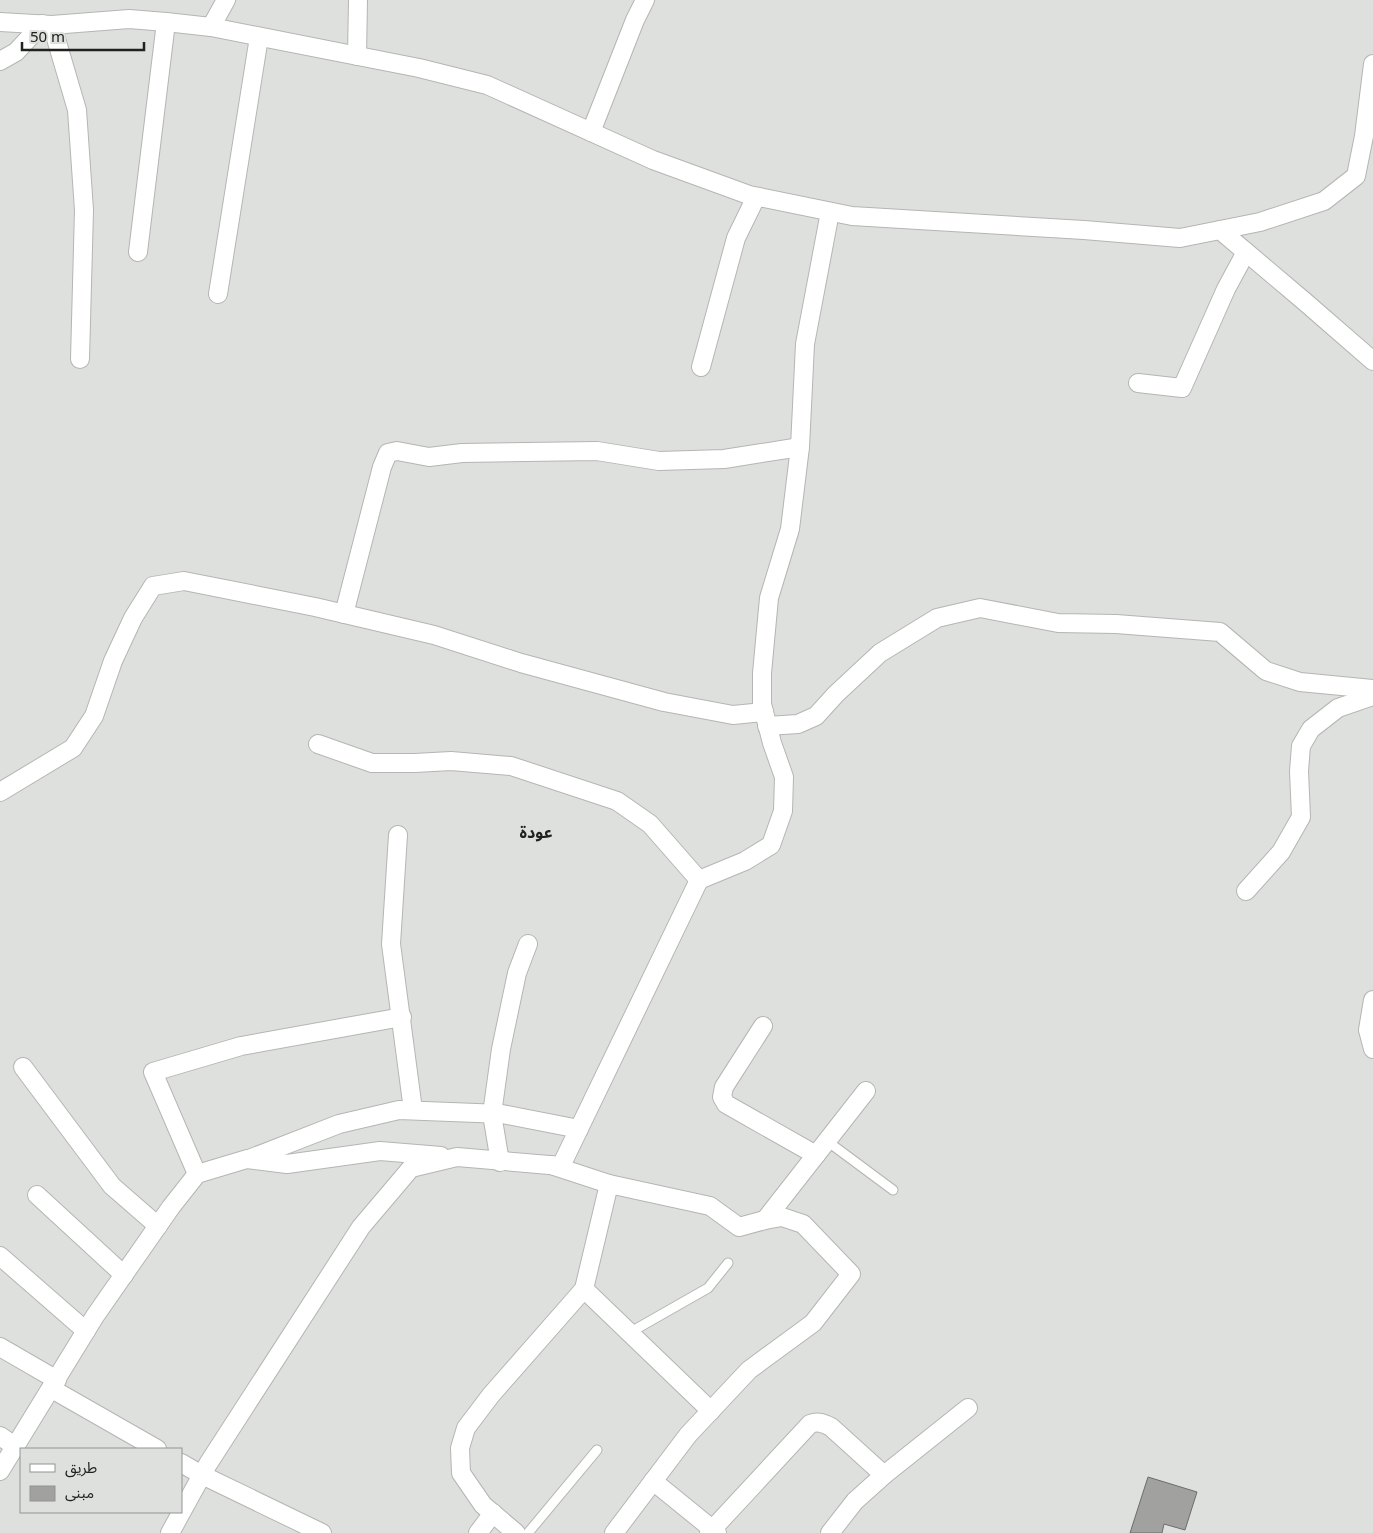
<svg xmlns="http://www.w3.org/2000/svg" width="1373" height="1533" font-family="'Noto Sans','Noto Sans Arabic',sans-serif">
<rect width="100%" height="100%" fill="#dee0dd"/>
<path fill="#a1a29f" stroke="#6b6d6a" d="M1148 1477 1197 1492 1185 1530 1164 1524 1162 1533H1130Z"/>
<g fill="none" stroke-linecap="round" stroke-linejoin="round">
<g stroke="#b5b6b3" stroke-width="11">
<g id="service">
<path d="M827 1141 893 1190"/>
<path d="M629 1333 708 1288 728 1263"/>
<path d="M528 1533 597 1450"/>
</g>
</g>
<g stroke="#b5b6b3" stroke-width="20">
<g id="minor">
<path d="M0 22 52 25 129 19 166 22 211 27 419 68 487 85 653 160 749 195 852 216 1084 230 1180 238 1260 222 1324 201 1356 176 1364 136 1373 64"/>
<path d="M52 25 77 110 84 210 80 359"/>
<path d="M211 27 226 0"/>
<path d="M357 56 358 0"/>
<path d="M0 61 16 52 42 24"/>
<path d="M591 132 635 20 645 0"/>
<path d="M1220 230 1304 301 1373 361"/>
<path d="M138 252 166 22"/>
<path d="M218 294 259 37"/>
<path d="M701 367 736 238 756 197"/>
<path d="M1138 383 1182 388 1226 289 1246 252"/>
<path d="M344 614 382 467 388 453 397 451 429 457 462 453 597 451 659 461 724 459 800 447"/>
<path d="M767 726 798 724 816 716 836 694 880 653 937 618 980 608 1058 623 1116 624 1220 632 1266 671 1300 682 1373 689"/>
<path d="M318 744 372 763H415L451 761 511 766 617 801 650 824 699 880"/>
<path d="M0 792 73 748 94 716 113 661 133 618 153 586 184 581 315 607 434 635 521 663 664 702 733 715 764 712"/>
<path d="M398 835 391 944 413 1110"/>
<path d="M1246 891 1281 852 1301 817 1299 771 1301 746 1311 729 1338 708 1373 696"/>
<path d="M1373 1000 1368 1030 1373 1049"/>
<path d="M763 1026 724 1087 722 1097 726 1104 816 1155"/>
<path d="M23 1067 112 1186 158 1226"/>
<path d="M249 1159 339 1124 399 1110 502 1114 579 1129"/>
<path d="M500 1162 492 1114 501 1049 517 973 528 944"/>
<path d="M551 1165 609 1184 710 1206 739 1227 765 1220 782 1217 803 1224 851 1274 813 1323 749 1370 688 1435 614 1533"/>
<path d="M197 1174 153 1072 241 1046 402 1017"/>
<path d="M37 1195 124 1275"/>
<path d="M765 1220 866 1091"/>
<path d="M0 1256 86 1331"/>
<path d="M584 1289 711 1411"/>
<path d="M0 1347 57 1380"/>
<path d="M52 1389 157 1449"/>
<path d="M0 1436 16 1447"/>
<path d="M181 1463 202 1475 322 1533"/>
<path d="M0 1471 95 1316 171 1207 197 1174 247 1159 287 1164 380 1151 441 1156"/>
<path d="M653 1481 717 1533"/>
<path d="M170 1533 208 1464 361 1227 411 1168 457 1157 561 1166 699 880 745 861 771 845 783 811 784 777 772 743 762 704V673L769 598 790 529 800 447 805 344 830 212"/>
<path d="M478 1533 493 1513"/>
<path d="M516 1533 483 1505 461 1473 460 1448 466 1428 491 1395 584 1289 609 1184"/>
<path d="M709 1533 810 1424C818 1421 823 1423 831 1427L884 1475"/>
<path d="M830 1533 855 1501 884 1475 968 1408"/>
</g>
</g>
<use href="#service" stroke="#fff" stroke-width="9"/>
<use href="#minor" stroke="#fff" stroke-width="18"/>
</g>
<g text-anchor="middle" stroke-width="4" stroke-linejoin="round" paint-order="stroke">
<g font-size="16" font-weight="bold" fill="#212120" stroke="#dee0dd">
<text x="536" y="838">عودة</text>
</g>
</g>
<rect x="20" y="1448" width="162" height="65" fill="#dee0dd" stroke="#929491"/>
<rect x="30" y="1464" width="25" height="8" fill="#ffffff" stroke="#929491"/>
<text x="65" y="1473" font-size="15" fill="#212120">طريق</text>
<rect x="30" y="1486" width="25" height="15" fill="#a1a29f" stroke="#929491"/>
<text x="65" y="1498" font-size="15" fill="#212120">مبنى</text>
<path d="M22 42v8h122v-8" fill="none" stroke="#212120" stroke-width="2.5"/>
<text x="30" y="42" font-size="15" fill="#212120" stroke="#dee0dd" stroke-width="4" paint-order="stroke">50 m</text>
</svg>
